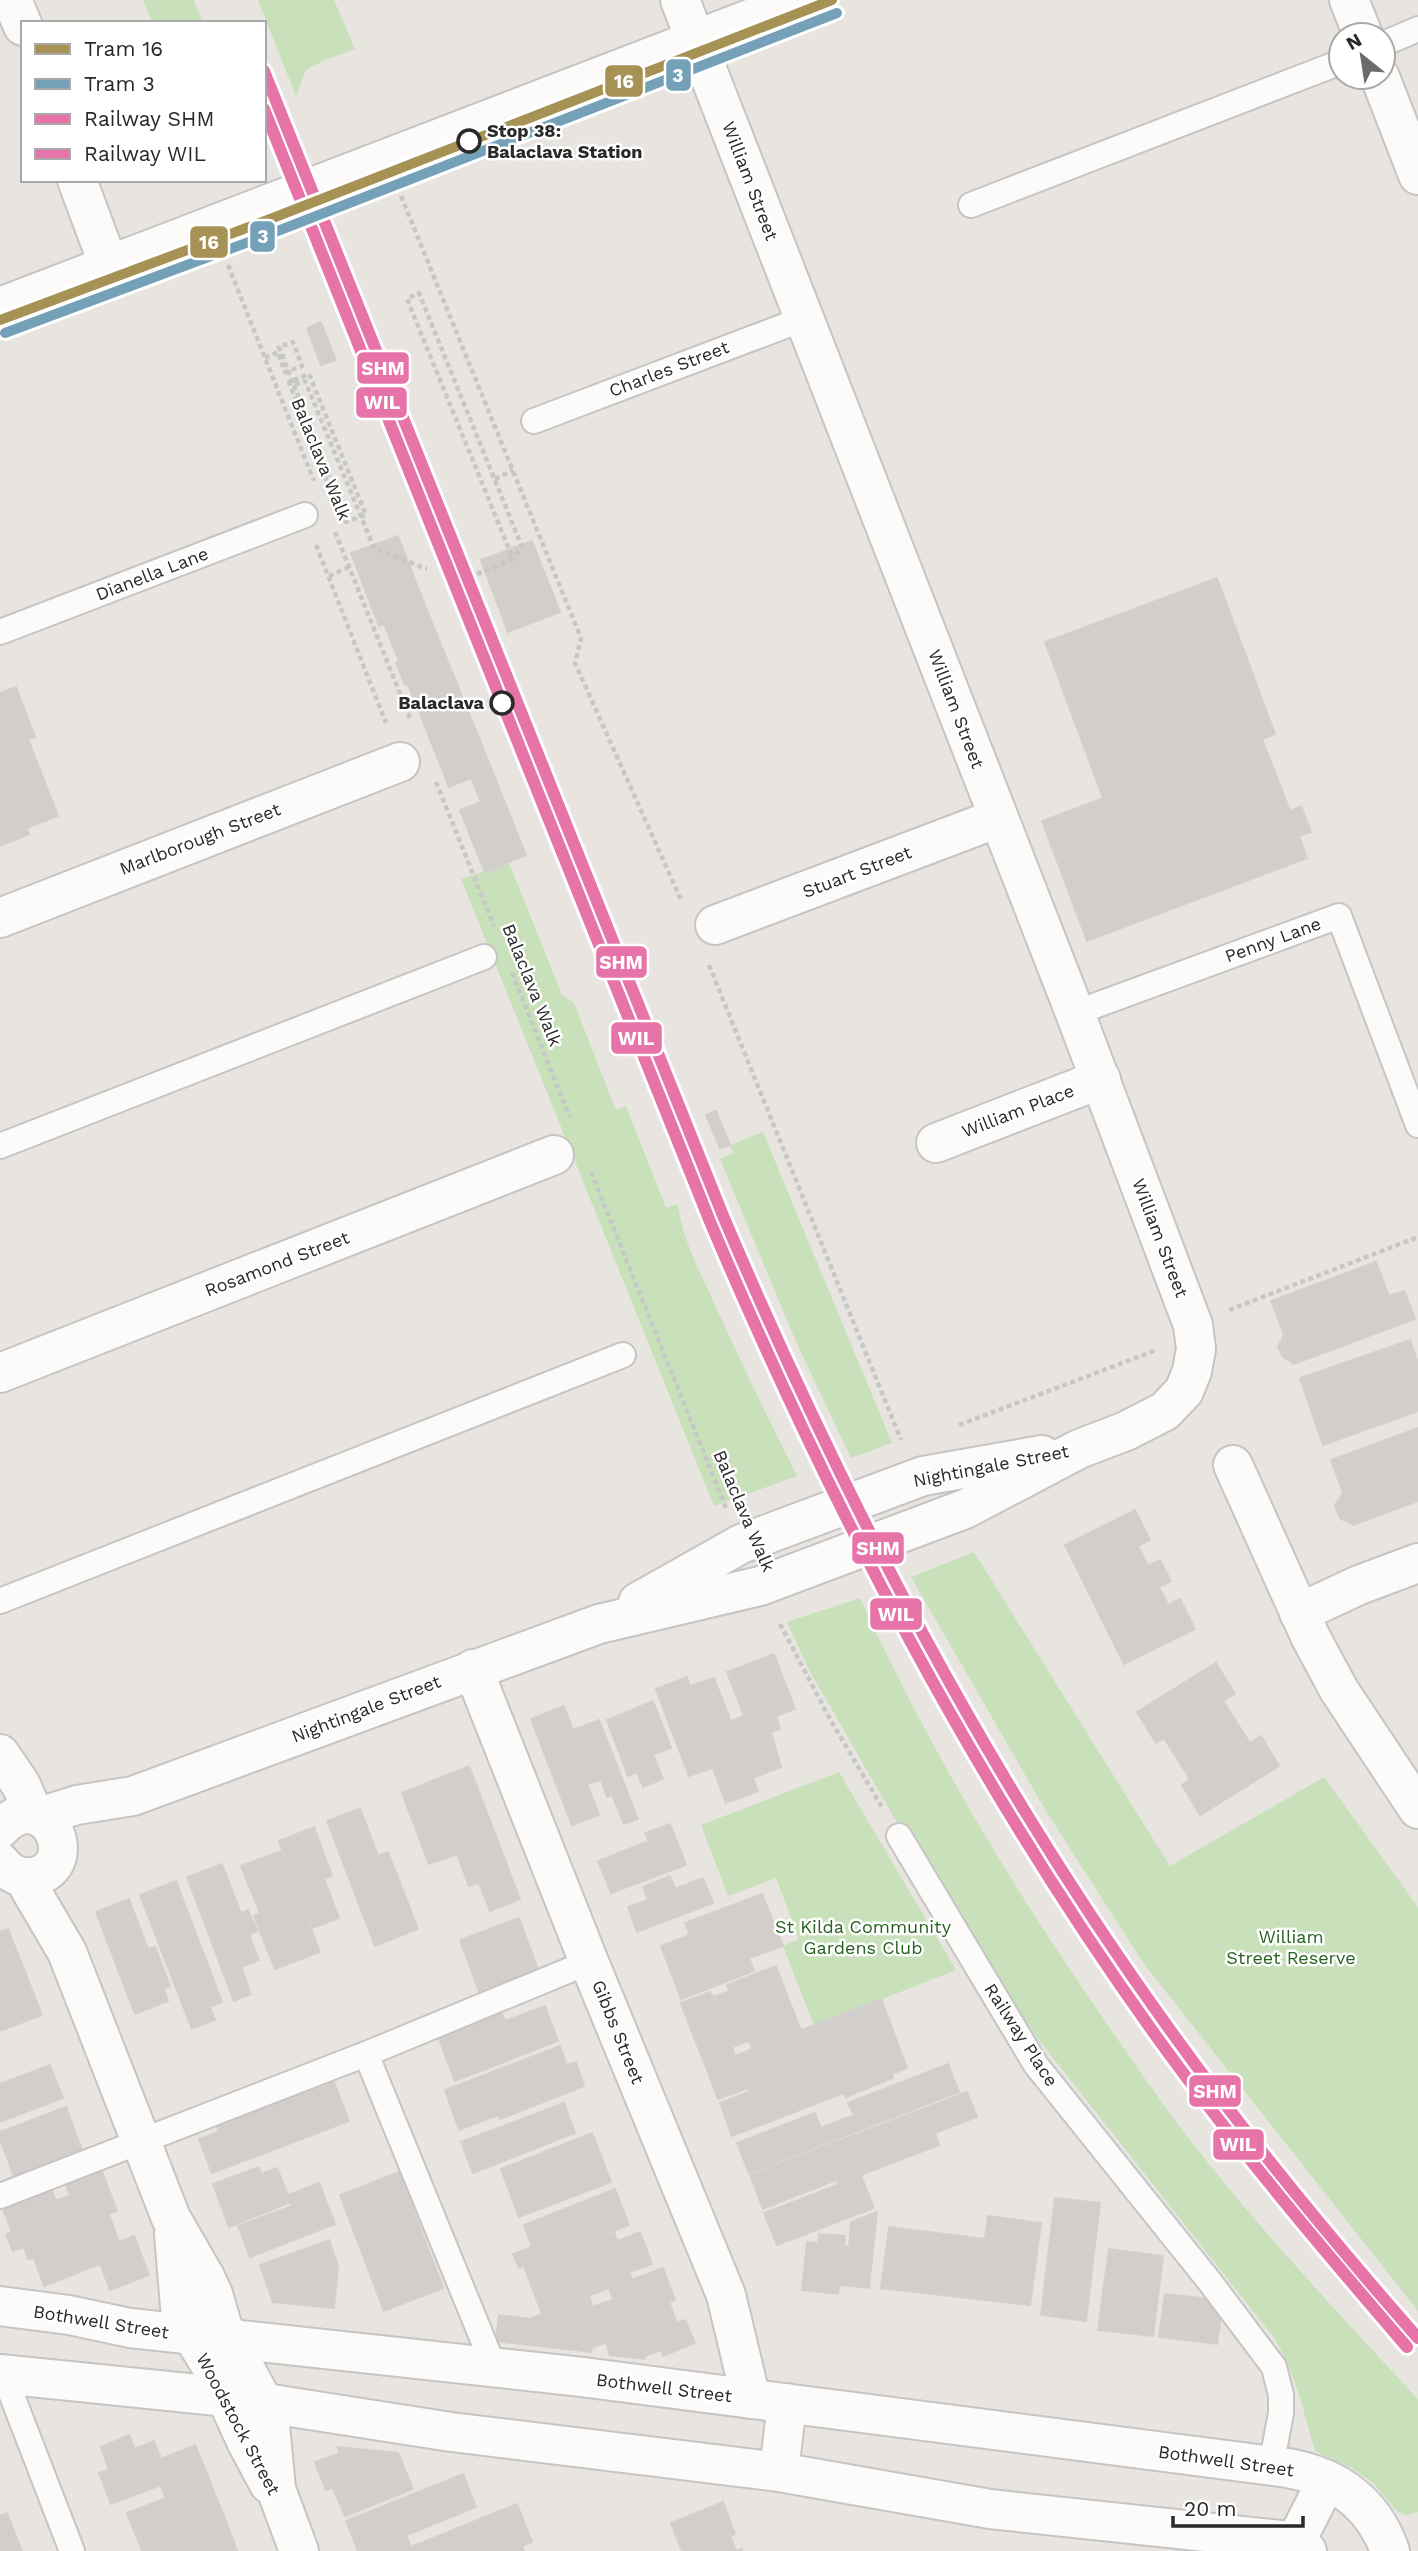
<svg xmlns="http://www.w3.org/2000/svg" width="1418" height="2551" font-family="'Work Sans',sans-serif">
<rect width="100%" height="100%" fill="#e8e5e0"/>
<g fill="#c8e1bb">
<path d="M143 0H194L203 23H153Z"/>
<path d="M258 0H334L355 49 325 60 306 70 296 96Z"/>
<path d="M509 863 562 995 574 1003 616 1110 626 1106 666 1208 678 1204C682 1239 700 1272 715 1305 741 1362 768 1419 797 1476L714 1506 461 879Z"/>
<path d="M763 1132 892 1443 851 1458 796 1342 720 1159 734 1153 730 1145Z"/>
<path d="M974 1552 1170 1866 1324 1777 1418 1907V2311L1144 1964 1046 1811 911 1577Z"/>
<path d="M860 1598C925 1740 1004 1874 1092 2002 1131 2059 1170 2116 1213 2169 1278 2249 1348 2324 1418 2399V2512L1405 2515 1397 2511 1372 2482 1351 2468 1315 2451C1304 2412 1295 2374 1275 2339L1035 2035 948 1911 809 1670 787 1622Z"/>
<path d="M839 1772 956 1970 814 2026 783 1946 799 1939 776 1878 728 1896 701 1825Z"/>
</g>
<g fill="#d1cecb" stroke="#d3d0cc" stroke-width="2">
<path d="M321 322 336 360 321 365 307 328Z"/>
<path d="M398 536 426 608 379 626 351 553Z"/>
<path d="M532 541 560 612 508 632 481 560Z"/>
<path d="M1217 578 1275 734 1103 798 1045 642Z"/>
<path d="M426 608 490 765 469 773 471 778 449 787 408 684 405 685 396 663 399 661 384 624Z"/>
<path d="M16 687 35 737 28 739 58 816 27 828 0 758V693Z"/>
<path d="M1262 739 1290 811 1301 806 1311 832 1299 836 1307 858 1087 941 1042 821Z"/>
<path d="M0 758 29 834 0 846Z"/>
<path d="M490 765 526 855 511 861 486 800 481 802 469 773Z"/>
<path d="M486 800 511 861 485 873 460 810Z"/>
<path d="M716 1111 730 1145 720 1148 706 1115Z"/>
<path d="M1376 1262 1389 1296 1404 1291 1415 1319 1294 1364 1283 1357 1278 1347 1284 1335 1271 1301Z"/>
<path d="M1410 1340 1418 1363V1411L1323 1445 1300 1378Z"/>
<path d="M1418 1428V1501L1353 1525 1340 1518 1335 1505 1343 1493 1331 1460Z"/>
<path d="M1135 1510 1150 1540 1138 1546 1148 1566 1160 1560 1171 1581 1159 1587 1168 1605 1180 1599 1195 1629 1124 1664 1065 1545Z"/>
<path d="M774 1654 795 1709 776 1716 780 1729 771 1732 781 1767 753 1778 731 1721 744 1716 727 1672Z"/>
<path d="M1216 1663 1235 1694 1223 1701 1250 1743 1261 1736 1279 1766 1200 1815 1182 1785 1190 1779 1164 1738 1156 1743 1137 1712Z"/>
<path d="M687 1677 690 1686 714 1678 758 1791 726 1803 713 1768 689 1776 656 1689Z"/>
<path d="M653 1701 671 1748 653 1755 663 1779 643 1787 637 1772 628 1776 607 1720Z"/>
<path d="M564 1706 573 1730 599 1720 638 1819 624 1824 612 1795 607 1797 601 1780 587 1784 599 1815 572 1825 531 1719Z"/>
<path d="M469 1766 520 1899 490 1911 479 1883 469 1886 457 1854 429 1864 402 1793Z"/>
<path d="M360 1808 378 1856 388 1852 418 1929 375 1946 327 1821Z"/>
<path d="M670 1824 686 1865 611 1893 598 1861 649 1841 645 1833Z"/>
<path d="M314 1827 332 1876 324 1879 339 1918 313 1928 279 1841Z"/>
<path d="M281 1851 320 1952 275 1969 254 1916 260 1913 241 1866Z"/>
<path d="M222 1864 241 1913 248 1910 257 1931 249 1935 259 1960 241 1967 251 1994 234 2001 187 1877Z"/>
<path d="M670 1876 675 1889 703 1878 713 1903 637 1932 628 1907 648 1900 643 1887Z"/>
<path d="M176 1881 222 2002 210 2007 215 2020 192 2029 140 1895Z"/>
<path d="M762 1894 783 1946 749 1958 754 1971 681 1999 661 1946 690 1935 685 1923Z"/>
<path d="M129 1899 148 1949 155 1947 170 1986 164 1989 168 2001 135 2014 96 1912Z"/>
<path d="M519 1918 539 1972 480 1994 460 1940Z"/>
<path d="M8 1929 42 2015 0 2031V1932Z"/>
<path d="M776 1966 788 1998 693 2035 681 2003 710 1992 713 1997 730 1991 727 1985Z"/>
<path d="M788 1998 801 2030 752 2049 749 2041 732 2047 735 2056 706 2067 693 2035Z"/>
<path d="M881 1999 895 2036 749 2092 748 2088 718 2099 706 2067Z"/>
<path d="M545 2006 558 2041 455 2081 437 2034 500 2010 505 2021Z"/>
<path d="M895 2036 907 2068 892 2074 893 2078 846 2097 844 2093 732 2136 720 2103Z"/>
<path d="M560 2046 567 2065 576 2062 584 2086 500 2119 498 2115 459 2130 445 2090Z"/>
<path d="M948 2064 959 2092 749 2173 737 2143 815 2113 821 2128 854 2115 848 2103Z"/>
<path d="M50 2065 63 2098 0 2122V2084Z"/>
<path d="M334 2082 349 2121 212 2173 199 2139 219 2132 217 2127Z"/>
<path d="M967 2092 977 2117 935 2133 939 2145 838 2184 836 2180 763 2209 750 2175Z"/>
<path d="M564 2103 575 2133 473 2173 461 2142Z"/>
<path d="M66 2107 82 2150 14 2176 0 2139V2132Z"/>
<path d="M592 2133 611 2182 519 2217 501 2169Z"/>
<path d="M100 2166 117 2211 13 2251 6 2234 12 2232 1 2204 49 2185 56 2201 70 2195 64 2180Z"/>
<path d="M259 2167 261 2174 277 2168 291 2202 229 2227 213 2184Z"/>
<path d="M399 2172 443 2288 384 2311 340 2195Z"/>
<path d="M861 2176 874 2208 777 2245 764 2213Z"/>
<path d="M319 2183 335 2224 250 2257 238 2226 292 2206 288 2195Z"/>
<path d="M615 2189 629 2225 519 2268 513 2254 532 2247 524 2225Z"/>
<path d="M1055 2198 1100 2203 1086 2321 1041 2315Z"/>
<path d="M877 2212 869 2288 839 2285 838 2294 802 2290 807 2242 818 2243 819 2234 845 2236 844 2246 849 2247 851 2222Z"/>
<path d="M109 2215 119 2242 134 2236 149 2275 110 2290 100 2264 44 2286 34 2258 28 2259 24 2247Z"/>
<path d="M988 2216 1041 2223 1030 2305 881 2288 889 2227 985 2239Z"/>
<path d="M614 2232 617 2241 640 2232 652 2264 629 2272 632 2279 542 2314 524 2266Z"/>
<path d="M329 2240 338 2266 334 2308 273 2302 260 2265Z"/>
<path d="M1109 2249 1163 2256 1153 2336 1098 2330Z"/>
<path d="M663 2268 675 2300 622 2320 609 2288Z"/>
<path d="M1165 2294 1209 2299 1221 2316 1217 2344 1159 2337Z"/>
<path d="M589 2296 593 2307 614 2299 622 2320 669 2302 677 2323 685 2320 695 2343 663 2356 661 2350 645 2356V2359L610 2355 606 2342 592 2348 591 2352 496 2341 499 2315 530 2319Z"/>
<path d="M129 2435 135 2449 154 2441 161 2459 195 2445 207 2474 163 2492 161 2485 111 2504 99 2473 109 2470 101 2447Z"/>
<path d="M337 2447 398 2453 413 2489 345 2516 333 2488 326 2490 315 2462 340 2453Z"/>
<path d="M207 2474 227 2524 160 2551H142L127 2513 166 2498 163 2492Z"/>
<path d="M463 2474 476 2507 368 2551H358L346 2521Z"/>
<path d="M723 2502 735 2534 730 2536 736 2551 742 2549V2551H682L671 2523Z"/>
<path d="M517 2504 532 2542 522 2546 524 2551H368L406 2535 411 2547Z"/>
<path d="M7 2513 22 2551H0V2516Z"/>
<path d="M227 2524 237 2551H160Z"/>
</g>
<g fill="none" stroke-linecap="round" stroke-linejoin="round">
<g stroke="#c6c4c5" stroke-width="28">
<g id="service">
<path d="M1383 44 1418 29"/>
<path d="M971 205 1341 62"/>
<path d="M534 421 803 319"/>
<path d="M0 632 305 515"/>
<path d="M1075 1013 1339 916 1418 1125"/>
<path d="M0 1146 484 957"/>
<path d="M0 1601 623 1355"/>
<path d="M899 1836 1036 2065 1210 2282 1274 2367 1281 2395V2413L1271 2466"/>
<path d="M366 2054 494 2367"/>
<path d="M0 2196 366 2054 589 1962"/>
<path d="M4 2375 72 2551"/>
</g>
</g>
<g stroke="#c6c4c5" stroke-width="42">
<g id="minor">
<path d="M12 0 23 26"/>
<path d="M1349 0 1363 35"/>
<path d="M1380 77 1418 175"/>
<path d="M77 180 109 266"/>
<path d="M0 918 400 762"/>
<path d="M715 925 998 818"/>
<path d="M936 1143 1101 1079"/>
<path d="M0 1373 554 1155"/>
<path d="M1233 1465 1310 1636 1339 1690 1418 1809"/>
<path d="M638 1602 741 1544 923 1476 1042 1455"/>
<path d="M1299 1613 1359 1585 1418 1563"/>
<path d="M473 1669 589 1962 726 2295 751 2399"/>
<path d="M0 1754 21 1785 34 1815"/>
<path d="M39 1817 77 1805 133 1796 599 1624 760 1586 965 1509 1079 1449 1126 1431 1165 1411 1184 1391 1192 1371 1196 1349 1193 1325 1075 1013 680 0"/>
<path d="M0 1829C45 1780 86 1866 33 1877 19 1879 9 1873 0 1862"/>
<path d="M23 1877 67 1952 171 2218 205 2277 213 2294 222 2325 263 2402 270 2425 276 2489 299 2551"/>
<path d="M174 2234 180 2307 185 2323 215 2373 247 2443 269 2484"/>
<path d="M0 2306 69 2315 130 2328 582 2377 1288 2468C1337 2477 1373 2503 1390 2551"/>
<path d="M0 2374 227 2397 451 2432 779 2472 990 2509 1280 2540 1295 2543 1307 2551"/>
<path d="M779 2472 787 2403"/>
<path d="M1295 2543 1327 2480"/>
</g>
</g>
<g stroke="#c6c4c5" stroke-width="42">
<path id="secondary" d="M0 307 799 0"/>
</g>
<g stroke="#c8c7c7" stroke-width="4.5" stroke-dasharray="5 3.5" stroke-linecap="butt">
<path d="M401 196 581 638 575 663 682 902"/>
<path d="M228 265 279 393"/>
<path d="M265 358 278 352 285 372 302 366 293 342 279 347 294 385 305 381 374 548 427 569"/>
<path d="M278 391 314 481"/>
<path d="M495 479 513 470"/>
<path d="M335 532 411 721"/>
<path d="M316 545 386 723"/>
<path d="M477 574 513 559 407 299 419 293 522 547 513 559"/>
<path d="M329 576 349 567"/>
<path d="M436 782 494 926"/>
<path d="M709 965 901 1440"/>
<path d="M512 973 570 1118"/>
<path d="M591 1172 726 1508"/>
<path d="M1229 1310 1418 1237"/>
<path d="M959 1425 1154 1351"/>
<path d="M780 1624 830 1719 883 1809"/>
</g>
<use href="#service" stroke="#fcfbfa" stroke-width="24"/>
<use href="#minor" stroke="#fcfbfa" stroke-width="38"/>
<use href="#secondary" stroke="#fcfbfa" stroke-width="38"/>
<path stroke="#c8c7c7" stroke-width="4.5" stroke-dasharray="5 3.5" stroke-linecap="butt" d="M294 385 346 522 366 515 309 374 289 382 328 485"/>
<g stroke="#fff" stroke-width="18">
<path id="rail-1" d="M264 71 724 1218C845 1502 987 1776 1168 2027 1246 2136 1330 2238 1418 2338"/>
</g>
<g stroke="#fff" stroke-width="18">
<path id="rail-2" d="M264 109 711 1224C832 1509 975 1784 1156 2036 1234 2144 1320 2246 1407 2347"/>
</g>
<use href="#rail-1" stroke="#e774a8" stroke-width="12"/>
<use href="#rail-2" stroke="#e774a8" stroke-width="12"/>
<g stroke="#fff" stroke-width="16">
<path id="tram-1" d="M0 320 265 221 832 0"/>
</g>
<g stroke="#fff" stroke-width="16">
<path id="tram-2" d="M5 333 270 234 837 13"/>
</g>
<use href="#tram-1" stroke="#a79255" stroke-width="10"/>
<use href="#tram-2" stroke="#74a0b8" stroke-width="10"/>
</g>
<g fill="#fff" stroke="#292929" stroke-width="3.5">
<circle cx="469" cy="141" r="11"/>
<circle cx="502" cy="703" r="11"/>
</g>
<g text-anchor="middle" stroke-width="5" stroke-linejoin="round" paint-order="stroke">
<g font-size="18" font-weight="bold" fill="#292929" stroke="#fff" text-anchor="start">
<text x="487" y="137">Stop 38:<tspan x="487" dy="21">Balaclava Station</tspan></text>
<text x="484" y="709" text-anchor="end">Balaclava</text>
</g>
<g font-size="18" fill="#292929" stroke="#fff">
<text transform="translate(750 181) rotate(69)" y="6">William Street</text>
<text transform="translate(669 369) rotate(-21)" y="6">Charles Street</text>
<text transform="translate(321 459) rotate(68)" y="6">Balaclava Walk</text>
<text transform="translate(152 574) rotate(-21)" y="6">Dianella Lane</text>
<text transform="translate(956 709) rotate(69)" y="6">William Street</text>
<text transform="translate(200 839) rotate(-21)" y="6">Marlborough Street</text>
<text transform="translate(857 872) rotate(-21)" y="6">Stuart Street</text>
<text transform="translate(1273 940) rotate(-20)" y="6">Penny Lane</text>
<text transform="translate(532 985) rotate(68)" y="6">Balaclava Walk</text>
<text transform="translate(1018 1111) rotate(-21)" y="6">William Place</text>
<text transform="translate(1160 1238) rotate(69)" y="6">William Street</text>
<text transform="translate(277 1264) rotate(-21)" y="6">Rosamond Street</text>
<text transform="translate(991 1466) rotate(-11)" y="6">Nightingale Street</text>
<text transform="translate(744 1511) rotate(67)" y="6">Balaclava Walk</text>
<text transform="translate(366 1709) rotate(-21)" y="6">Nightingale Street</text>
<text transform="translate(618 2032) rotate(68)" y="6">Gibbs Street</text>
<text transform="translate(1021 2035) rotate(57)" y="6">Railway Place</text>
<text transform="translate(101 2322) rotate(9)" y="6">Bothwell Street</text>
<text transform="translate(664 2388) rotate(7)" y="6">Bothwell Street</text>
<text transform="translate(238 2424) rotate(62)" y="6">Woodstock Street</text>
<text transform="translate(1226 2461) rotate(8)" y="6">Bothwell Street</text>
</g>
<g font-size="18" fill="#27611f" stroke="#fff">
<text x="863" y="1933">St Kilda Community<tspan x="863" dy="21">Gardens Club</tspan></text>
<text x="1291" y="1943">William<tspan x="1291" dy="21">Street Reserve</tspan></text>
</g>
</g>
<g stroke="#fff" stroke-width="2.5">
<rect x="665" y="58" width="27" height="34" rx="7" fill="#74a0b8"/>
<rect x="604" y="64" width="40" height="34" rx="7" fill="#a79255"/>
<rect x="249" y="220" width="27" height="33" rx="7" fill="#74a0b8"/>
<rect x="189" y="225" width="40" height="34" rx="7" fill="#a79255"/>
<rect x="356" y="351" width="54" height="34" rx="7" fill="#e774a8"/>
<rect x="355" y="386" width="53" height="33" rx="7" fill="#e774a8"/>
<rect x="595" y="945" width="53" height="34" rx="7" fill="#e774a8"/>
<rect x="610" y="1021" width="53" height="34" rx="7" fill="#e774a8"/>
<rect x="851" y="1531" width="54" height="34" rx="7" fill="#e774a8"/>
<rect x="869" y="1597" width="54" height="34" rx="7" fill="#e774a8"/>
<rect x="1188" y="2074" width="54" height="34" rx="7" fill="#e774a8"/>
<rect x="1212" y="2128" width="53" height="33" rx="7" fill="#e774a8"/>
</g>
<g font-size="19" text-anchor="middle" font-weight="bold" fill="#fff">
<text x="678" y="82">3</text>
<text x="624" y="88">16</text>
<text x="263" y="243">3</text>
<text x="209" y="249">16</text>
<text x="383" y="375">SHM</text>
<text x="382" y="409">WIL</text>
<text x="621" y="969">SHM</text>
<text x="636" y="1045">WIL</text>
<text x="878" y="1555">SHM</text>
<text x="896" y="1621">WIL</text>
<text x="1215" y="2098">SHM</text>
<text x="1238" y="2151">WIL</text>
</g>
<rect x="21" y="21" width="245" height="161" fill="#ffffff" stroke="#a9a9a9" stroke-width="2"/>
<rect x="35" y="44" width="35" height="10" fill="#a79255" stroke="#a9a9a9" stroke-width="2"/>
<text x="84" y="56" font-size="21" fill="#292929">Tram 16</text>
<rect x="35" y="79" width="35" height="10" fill="#74a0b8" stroke="#a9a9a9" stroke-width="2"/>
<text x="84" y="91" font-size="21" fill="#292929">Tram 3</text>
<rect x="35" y="114" width="35" height="10" fill="#e774a8" stroke="#a9a9a9" stroke-width="2"/>
<text x="84" y="126" font-size="21" fill="#292929">Railway SHM</text>
<rect x="35" y="149" width="35" height="10" fill="#e774a8" stroke="#a9a9a9" stroke-width="2"/>
<text x="84" y="161" font-size="21" fill="#292929">Railway WIL</text>
<g transform="translate(1362 56) rotate(330)"><circle r="33" fill="#ffffff" stroke="#a9a9a9" stroke-width="2"/>
<path d="M0-5L12 26L0 18L-12 26Z" fill="#6c6b69"/>
<text y="-10" font-size="19" font-weight="bold" text-anchor="middle" fill="#292929">N</text>
</g>
<path d="M1173 2516v10h130v-10" fill="none" stroke="#292929" stroke-width="3.5"/>
<text x="1184" y="2516" font-size="21" fill="#292929" stroke="#ffffff" stroke-width="5" paint-order="stroke">20 m</text>
</svg>
